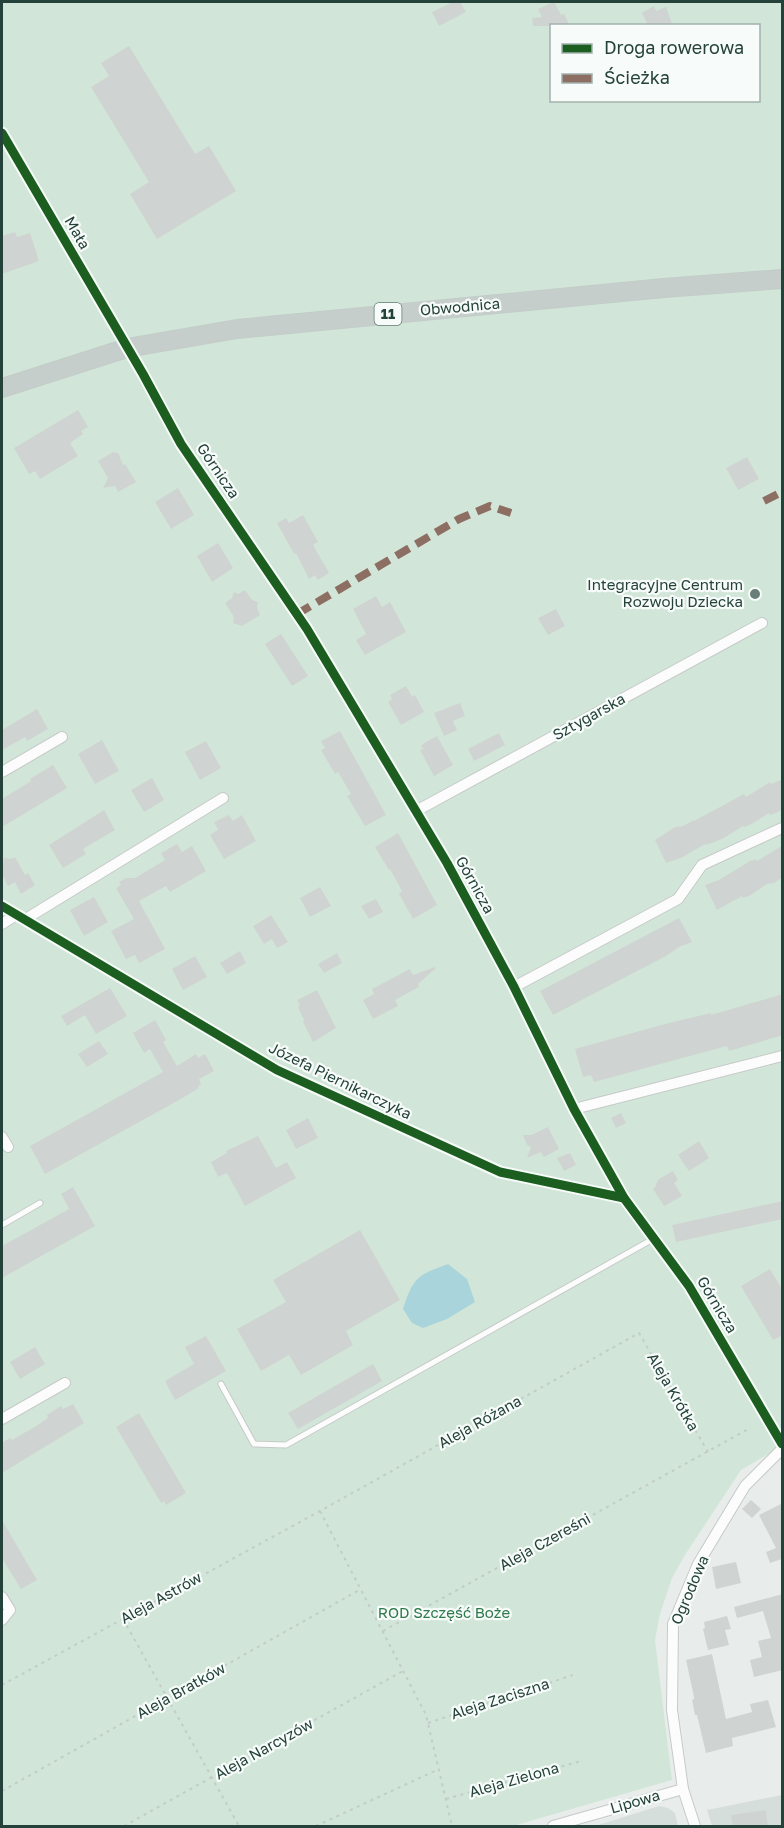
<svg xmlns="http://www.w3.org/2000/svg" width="784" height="1828" font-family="'Golos Text',sans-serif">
<rect width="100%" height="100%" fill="#e8edeb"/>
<g fill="#d6dedb">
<path d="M782 1795V1826H712L707 1810Z"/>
<path d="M659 1806 668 1808 675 1813 678 1826H595Z"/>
</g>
<path fill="#d1e6d8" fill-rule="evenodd" d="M2 2H782V1446L741 1470 739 1473 685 1555 672 1578 660 1614 655 1640 672 1780 513 1826H2ZM552 26H758V100H552Z"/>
<path fill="#a9d4db" d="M448 1264 467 1279 475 1302 447 1319 423 1328 412 1323 403 1309C413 1277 418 1275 448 1264Z"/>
<g fill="#cfd4d2">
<path d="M453 2H460L466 12 439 26 432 12Z"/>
<path d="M554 2 561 15 564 14 570 26H533L532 18 542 17 538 9Z"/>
<path d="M654 6 656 11 666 7 673 26H648L642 13Z"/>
<path d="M129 46 195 154 209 146 236 191 157 239 130 194 149 182 91 87 109 76 101 63Z"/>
<path d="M15 232 17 237 30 233 39 261 2 274V236Z"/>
<path d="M78 410 88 427 81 431 83 434 70 443 78 456 40 479 35 471 29 474 14 448Z"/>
<path d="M113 452 118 453 123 465 125 464 136 482 118 492 115 486 103 488 108 478 98 461Z"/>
<path d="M747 457 759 479 738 490 726 468Z"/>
<path d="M178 488 194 515 171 529 155 502Z"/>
<path d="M303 515 318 542 313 545 329 573 318 580 315 575 309 579 296 553 294 554 277 523 286 518 289 523Z"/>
<path d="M218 543 233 568 212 582 197 556Z"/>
<path d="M245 590 252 600 258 602 257 608 260 615 242 626 233 623 234 617 225 603 232 598 234 592 238 594Z"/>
<path d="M376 596 382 607 390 602 406 632 365 655 356 640 366 634 353 609Z"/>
<path d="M556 609 565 626 548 635 538 618Z"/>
<path d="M281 634 308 676 292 686 265 644Z"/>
<path d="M406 686 412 697 415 695 424 712 401 725 388 702 392 699 390 695Z"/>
<path d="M460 703 465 716 453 721 457 730 444 736 434 713Z"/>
<path d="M37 709 48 729 27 741 25 737 2 750V730Z"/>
<path d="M340 731 386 815 365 826 347 796 351 794 338 772 335 774 321 750 325 748 321 741Z"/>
<path d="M499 733 505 745 474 761 468 749Z"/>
<path d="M437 736 453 765 434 776 420 750 423 749 421 746 424 743Z"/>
<path d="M102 740 119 771 95 784 78 754Z"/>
<path d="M206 741 221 768 200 780 185 752Z"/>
<path d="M53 765 67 788 2 827V799L31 781 30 779Z"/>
<path d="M152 778 164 800 144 812 131 790Z"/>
<path d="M783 779V809L776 813 770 815 769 813 750 825 744 827 743 826 724 838 712 843 705 845V844L683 857 666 863 655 840 675 827 681 826V827L694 820V821L744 794 746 797 770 782 771 784Z"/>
<path d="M104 810 115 830 83 849 86 854 63 868 49 845Z"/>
<path d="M229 815 233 821 242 815 256 841 224 859 210 835 218 830 214 822Z"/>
<path d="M398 833 437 905 413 919 399 894 402 891 390 869 389 870 375 847Z"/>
<path d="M177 844 182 852 192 846 206 871 170 892 166 886 139 901 165 949 139 963 135 955 126 959 111 931 134 919 116 888 121 885 119 882 126 878H135L165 860 161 853Z"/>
<path d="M783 845V877L774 883 767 884 749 896 742 898V896L717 910 705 885 719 880 750 861 756 859 757 861Z"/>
<path d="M15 857 25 875 28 873 35 885 21 894 15 882 8 886 2 874 4 858 11 859Z"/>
<path d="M320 887 331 906 310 917 300 898Z"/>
<path d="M94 897 108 922 84 936 70 910Z"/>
<path d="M376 899 383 912 369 919 361 906Z"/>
<path d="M271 915 288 942 277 948 272 939 264 944 253 926Z"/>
<path d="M679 918 692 942 679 947 666 956 553 1015 540 991Z"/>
<path d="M240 951 246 963 227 974 220 963Z"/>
<path d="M337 953 342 963 324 973 318 964Z"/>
<path d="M195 956 207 977 183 990 172 969Z"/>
<path d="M435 967 436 968 418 984 419 987 395 1000 398 1006 373 1019 363 1000 374 994 372 989 410 969 413 975Z"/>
<path d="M110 988 127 1016 96 1034 85 1015 67 1026 61 1016Z"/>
<path d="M317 990 336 1028 313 1042 303 1022 304 1020 298 1007 300 1005 297 1000Z"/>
<path d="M783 994V1035L729 1051 727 1046 594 1082 591 1075 583 1077 575 1049 665 1024 711 1013V1015Z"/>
<path d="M155 1020 166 1040 163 1042 177 1066 196 1054 198 1058 205 1054 214 1071 199 1079 201 1084 198 1086 199 1088 179 1100 45 1174 30 1146 163 1072 150 1049 144 1053 133 1033Z"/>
<path d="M99 1041 108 1054 87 1067 78 1054Z"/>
<path d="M621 1113 626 1123 616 1128 611 1118Z"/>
<path d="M308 1118 318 1138 296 1149 286 1130Z"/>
<path d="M548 1127 559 1149 544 1157 541 1152 527 1158 531 1147 527 1145 523 1135H531Z"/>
<path d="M258 1136 276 1168 287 1162 296 1178 245 1206 227 1173 218 1177 211 1162 227 1153 226 1151Z"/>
<path d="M699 1141 709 1158 689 1171 678 1155Z"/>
<path d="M570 1153 576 1165 564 1171 557 1158Z"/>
<path d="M673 1171 678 1180 674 1183 682 1196 664 1206 653 1189 656 1186V1184L659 1179Z"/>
<path d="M73 1187 95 1226 2 1278V1246L69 1209 61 1194Z"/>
<path d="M783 1201V1219L676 1242 672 1225Z"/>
<path d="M360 1230 400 1300 346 1331 353 1345 301 1375 289 1355 261 1371 237 1329 286 1302 273 1280Z"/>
<path d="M770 1269 783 1291V1335L773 1340 741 1286Z"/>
<path d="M206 1336 226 1371 175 1400 165 1381 194 1364 185 1347Z"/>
<path d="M35 1347 45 1364 20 1379 10 1362Z"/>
<path d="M373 1364 382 1381 298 1429 288 1413Z"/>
<path d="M73 1404 84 1423 2 1473V1443L10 1438 12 1440 38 1425 48 1418 47 1415 61 1406 63 1409Z"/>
<path d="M139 1413 186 1493 166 1505 164 1501 161 1503 116 1427Z"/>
<path d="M751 1500 761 1509 752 1518 742 1509Z"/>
<path d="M783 1503V1561L782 1559 770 1563 766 1552 776 1548 759 1515Z"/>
<path d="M2 1520 37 1580 21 1589 2 1558Z"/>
<path d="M736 1562 741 1583 716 1589 712 1567Z"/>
<path d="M783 1594V1670L754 1677 750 1660 762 1657 758 1641 771 1638 763 1611 737 1618 734 1607Z"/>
<path d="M727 1616 731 1629 725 1630 729 1645 708 1650 703 1629 705 1628 704 1622Z"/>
<path d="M712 1654 726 1719 752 1712 750 1704 768 1700 776 1727 732 1738 733 1746 706 1753 697 1715H695L692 1700 694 1699V1697L686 1660Z"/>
<path d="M766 1810 768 1827H733L731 1815Z"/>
</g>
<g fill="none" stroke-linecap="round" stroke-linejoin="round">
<g stroke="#c5cac8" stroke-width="7">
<g id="service">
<path d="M2 1225 40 1203"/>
<path d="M221 1384 254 1444 286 1445 653 1239"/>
</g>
</g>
<g stroke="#c5cac8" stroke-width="12">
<g id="minor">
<path d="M2 133 143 374 181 444 307 629 447 863 514 987 574 1109 624 1198 689 1286 782 1444"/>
<path d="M2 772 62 737"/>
<path d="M416 811 762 623"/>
<path d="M2 906 277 1070 500 1172 624 1198"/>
<path d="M24 920 223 798"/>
<path d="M2 924 16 915"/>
<path d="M514 987 678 899 702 865 782 828"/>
<path d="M574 1109 782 1056"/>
<path d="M2 1137 8 1147"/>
<path d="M2 1419 65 1383"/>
<path d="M2 1597 10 1610 2 1620"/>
<path d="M553 1826 683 1789"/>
<path d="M695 1826 683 1789 672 1710 673 1624 698 1564 745 1486 782 1449"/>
</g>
</g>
<g stroke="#c3ccc9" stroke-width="20">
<path id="trunk" d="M2 388 127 348 237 329 664 288 782 279"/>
</g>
<g stroke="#c3ccca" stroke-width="2" stroke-dasharray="3 4.5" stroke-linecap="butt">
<path d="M320 1511 426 1715 452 1826"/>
<path d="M123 1619 239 1826"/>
<path d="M383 1631 750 1428"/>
<path d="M2 1685 320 1511 639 1333 708 1452"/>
<path d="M428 1723 573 1675"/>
<path d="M2 1791 361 1589"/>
<path d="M446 1799 581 1761"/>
<path d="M124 1826 403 1671"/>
<path d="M316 1826 439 1769"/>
</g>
<use href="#service" stroke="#fcfcfc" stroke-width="5"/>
<use href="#minor" stroke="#fcfcfc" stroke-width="10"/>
<use href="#trunk" stroke="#c6cecc" stroke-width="18"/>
<g stroke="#8d6e63" stroke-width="8" stroke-dasharray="15 8" stroke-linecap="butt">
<path d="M764 501 782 492"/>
<path d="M297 614 459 519 490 506 511 513"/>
</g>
<g stroke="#f7fbf9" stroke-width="13">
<g id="cycleway">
<path d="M2 133 143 374 181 444 307 629 447 863 514 987 574 1109 624 1198 689 1286 782 1444"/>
<path d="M2 906 277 1070 500 1172 624 1198"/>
</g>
</g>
<use href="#cycleway" stroke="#1b5e20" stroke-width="9"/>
</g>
<circle fill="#697e78" stroke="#f7fbf9" stroke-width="2" cx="755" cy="594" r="6"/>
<g text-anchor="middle" stroke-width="4.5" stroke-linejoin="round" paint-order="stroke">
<rect fill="#f7fbf9" stroke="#637a73" stroke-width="1.5" x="374.5" y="303" width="27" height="22" rx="4.5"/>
<g font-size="14" font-weight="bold" fill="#24423a">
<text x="388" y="319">11</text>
</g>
<g font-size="15" fill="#24423a" stroke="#f7fbf9">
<text transform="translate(77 233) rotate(60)" y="5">Mała</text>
<text transform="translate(460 307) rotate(-5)" y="5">Obwodnica</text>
<text transform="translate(218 471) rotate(56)" y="5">Górnicza</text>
<text transform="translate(589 717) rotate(-29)" y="5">Sztygarska</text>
<text transform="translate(475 885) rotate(61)" y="5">Górnicza</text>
<text transform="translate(340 1081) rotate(26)" y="5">Józefa Piernikarczyka</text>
<text transform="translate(717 1305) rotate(59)" y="5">Górnicza</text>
<text transform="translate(673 1392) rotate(60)" y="5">Aleja Krótka</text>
<text transform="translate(480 1422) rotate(-29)" y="5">Aleja Różana</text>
<text transform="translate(545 1542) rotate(-29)" y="5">Aleja Czereśni</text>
<text transform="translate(690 1590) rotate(-67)" y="5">Ogrodowa</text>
<text transform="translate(161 1598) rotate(-29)" y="5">Aleja Astrów</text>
<text transform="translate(181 1691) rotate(-29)" y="5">Aleja Bratków</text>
<text transform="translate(500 1699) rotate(-18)" y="5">Aleja Zaciszna</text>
<text transform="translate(264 1749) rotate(-29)" y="5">Aleja Narcyzów</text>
<text transform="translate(514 1780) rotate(-16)" y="5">Aleja Zielona</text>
<text transform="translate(635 1802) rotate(-16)" y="5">Lipowa</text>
</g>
<g font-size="15" fill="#24423a" stroke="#f7fbf9" text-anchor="end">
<text x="743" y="590">Integracyjne Centrum<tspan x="743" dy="17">Rozwoju Dziecka</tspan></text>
</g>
<g font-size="15" fill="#2d7a4b" stroke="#f7fbf9">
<text x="444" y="1618">ROD Szczęść Boże</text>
</g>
</g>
<rect width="784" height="1828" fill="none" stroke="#24423a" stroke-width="6"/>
<rect x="550" y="24" width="210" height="78" fill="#f7fbf9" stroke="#a3b1ad" stroke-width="1.5"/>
<rect x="562" y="44" width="30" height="9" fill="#1b5e20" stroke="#a3b1ad" stroke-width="1.5"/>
<text x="604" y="54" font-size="18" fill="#24423a">Droga rowerowa</text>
<rect x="562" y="74" width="30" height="9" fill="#8d6e63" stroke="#a3b1ad" stroke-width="1.5"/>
<text x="604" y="84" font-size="18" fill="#24423a">Ścieżka</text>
</svg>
